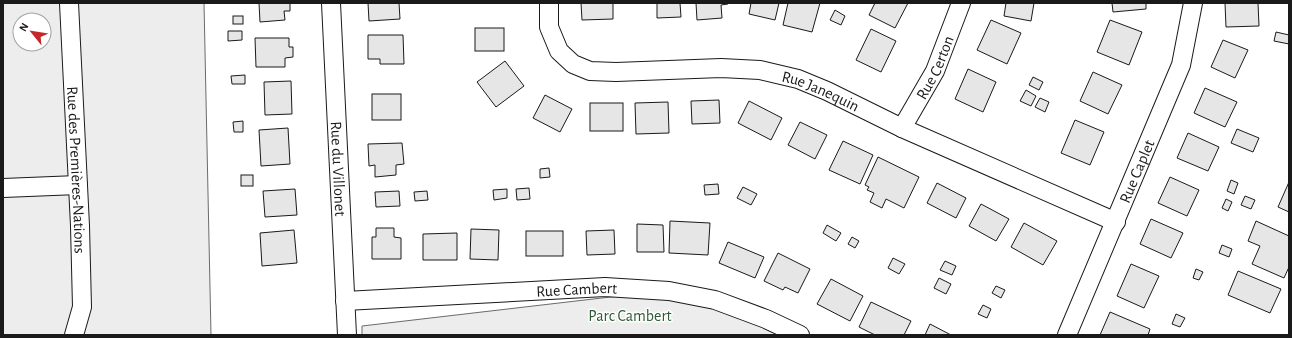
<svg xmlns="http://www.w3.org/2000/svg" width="1292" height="338" font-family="'Alegreya Sans',sans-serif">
<rect width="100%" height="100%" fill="#fff"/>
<g fill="#ededed" stroke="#6a6a6a" fill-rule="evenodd">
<path d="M3 3H204L211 335H3ZM20 20H44V44H20Z"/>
<path d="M636 294 704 301 793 335H362V326Z"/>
</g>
<g fill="#e6e6e6" stroke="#1a1a1a">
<path d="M259 3H290V11H284L285 20 260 22Z"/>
<path d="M368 3H399L400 19 369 21Z"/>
<path d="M581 3H613V19L582 20Z"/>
<path d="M657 3H680L681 17 657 18Z"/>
<path d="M696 3H728V4L721 5 722 18 697 20Z"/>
<path d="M751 3H779L775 20 749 14Z"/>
<path d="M788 3H820L812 32 783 25Z"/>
<path d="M875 3H908L895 28 869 15Z"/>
<path d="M1006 3H1034L1031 21 1004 16Z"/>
<path d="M1112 3H1146V9L1113 12Z"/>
<path d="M1225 3H1258L1259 26 1226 27Z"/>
<path d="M835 10 845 16 841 25 830 20Z"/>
<rect x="233" y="16" width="10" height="8"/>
<path d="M991 20 1021 33 1007 64 977 50Z"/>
<path d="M1110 20 1142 32 1129 65 1097 52Z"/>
<rect x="475" y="28" width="29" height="23"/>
<path d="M871 29 896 41 881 72 856 60Z"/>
<path d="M228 31H242V40L228 41Z"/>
<path d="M1276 32 1289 35V44L1274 41Z"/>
<path d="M368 35H403L404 64H380V59H368Z"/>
<path d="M255 38H289V47H293V57L285 58V67H256Z"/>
<path d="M1223 40 1248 50 1235 78 1211 67Z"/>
<path d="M505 61 524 86 496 107 477 82Z"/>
<path d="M968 69 996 82 983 112 955 99Z"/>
<path d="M1093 72 1122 85 1108 114 1080 101Z"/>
<path d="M245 75V84H232L231 76Z"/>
<path d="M1033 77 1043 82 1039 90 1029 85Z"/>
<path d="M291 81 292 114 265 115 264 82Z"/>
<path d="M1205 88 1237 102 1225 127 1194 113Z"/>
<path d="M1026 90 1036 96 1031 106 1020 101Z"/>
<rect x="372" y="94" width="29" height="26"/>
<path d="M545 95 572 109 560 132 533 118Z"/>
<path d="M1040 98 1049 102 1045 112 1035 107Z"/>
<path d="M719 100 720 123 692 124 691 101Z"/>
<path d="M749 101 782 118 771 140 738 123Z"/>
<path d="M668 102 669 133 636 134 635 103Z"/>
<rect x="590" y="103" width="33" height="28"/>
<path d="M1075 120 1104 132 1090 165 1061 153Z"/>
<path d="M243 121V132H234L233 122Z"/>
<path d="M800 122 827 135 815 159 788 145Z"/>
<path d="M288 128 290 164 261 166 259 130Z"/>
<path d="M1237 129 1259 138 1253 152 1231 143Z"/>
<path d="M1188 133 1219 147 1208 171 1177 158Z"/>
<path d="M843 141 873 155 860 184 829 170Z"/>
<path d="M402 143 404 164 396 165V175L375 177V165L369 166 368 144Z"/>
<path d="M878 157 919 177 904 208 886 199 882 208 870 202 874 193 867 190 869 187 865 185Z"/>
<path d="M549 168 550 177 540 178V169Z"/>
<rect x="241" y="175" width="12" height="11"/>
<path d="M1170 177 1199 190 1187 216 1158 203Z"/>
<path d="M1231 180 1238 183 1234 194 1227 191Z"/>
<path d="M1289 182V212L1278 207Z"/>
<path d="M937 183 966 198 956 218 927 203Z"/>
<path d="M718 184 719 194 705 195 704 185Z"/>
<path d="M743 187 757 194 751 205 737 198Z"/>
<path d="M529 188 530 199 517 200 516 189Z"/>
<path d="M295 189 297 215 265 217 263 191Z"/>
<path d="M507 189V198L494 200 493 190Z"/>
<path d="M399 191 400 206 376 207 375 192Z"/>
<path d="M427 191 428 200 415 201 414 192Z"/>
<path d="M1245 196 1255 200 1251 209 1241 205Z"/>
<path d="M1226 199 1232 202 1228 211 1222 208Z"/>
<path d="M981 204 1009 219 996 241 969 226Z"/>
<path d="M1151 219 1183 233 1171 258 1140 244Z"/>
<path d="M670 221 710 223 708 255 669 253Z"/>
<path d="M1256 221 1289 236V267L1284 278 1252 264 1260 246 1248 241Z"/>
<path d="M1024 223 1057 241 1043 265 1011 247Z"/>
<path d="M637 224 663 225 664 252H637Z"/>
<path d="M827 225 841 233 836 241 823 233Z"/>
<path d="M376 228H394V237L401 238V259H372V237H376Z"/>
<path d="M471 229 499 230 498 260 470 259Z"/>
<path d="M294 230 297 263 262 266 260 233Z"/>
<path d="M614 230 615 254 587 255 586 231Z"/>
<rect x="526" y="231" width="37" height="25"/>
<path d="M457 233V260H423V234Z"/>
<path d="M852 237 859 241 855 248 848 244Z"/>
<path d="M728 242 764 257 755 278 719 263Z"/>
<path d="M1222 245 1232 249 1229 257 1219 253Z"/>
<path d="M778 253 810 269 798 293 785 287 783 290 764 281Z"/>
<path d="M893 258 905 264 899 274 888 268Z"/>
<path d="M945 261 956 266 952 275 940 270Z"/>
<path d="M1131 264 1159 276 1144 308 1117 296Z"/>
<path d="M1196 269 1203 272 1199 280 1193 278Z"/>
<path d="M1238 271 1281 289 1270 313 1228 295Z"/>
<path d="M939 278 951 284 946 294 934 288Z"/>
<path d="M831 279 863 296 850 321 817 304Z"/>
<path d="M996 286 1005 290 1001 298 992 293Z"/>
<path d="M871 302 911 321 904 335H875L859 327Z"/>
<path d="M983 305 991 309 987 318 978 314Z"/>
<path d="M1110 312 1150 329 1148 335H1100Z"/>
<path d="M1176 314 1185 318 1180 327 1172 324Z"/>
<path d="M930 324 951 335H925Z"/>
</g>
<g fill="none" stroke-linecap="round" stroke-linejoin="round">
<g stroke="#1a1a1a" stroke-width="20">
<g id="minor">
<path id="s1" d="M69 3 80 226 82 307 74 335"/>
<path id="s2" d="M331 3 347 335"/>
<path id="s3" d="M549 3V27L559 51 573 64 590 71 616 72 721 68 760 70 798 79 827 91 902 128 1116 222"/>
<path id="s4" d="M902 128 935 71 961 3"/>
<path d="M3 188 78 185"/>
<path id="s5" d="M345 301 605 287 669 291 715 300 766 319 800 335"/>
<path id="s6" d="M1067 335 1181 65 1193 3"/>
</g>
</g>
<use href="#minor" stroke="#fff" stroke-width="18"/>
</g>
<g text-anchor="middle" stroke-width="3" stroke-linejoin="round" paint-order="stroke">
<g font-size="16" fill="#1a1a1a" stroke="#fff">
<text dy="6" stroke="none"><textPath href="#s4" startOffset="69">Rue Certon</textPath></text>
<text dy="6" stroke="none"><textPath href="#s3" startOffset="322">Rue Janequin</textPath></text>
<text dy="6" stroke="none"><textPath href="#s2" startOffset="166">Rue du Villonet</textPath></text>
<text dy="6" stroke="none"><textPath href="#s1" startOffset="167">Rue des Premières-Nations</textPath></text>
<text dy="6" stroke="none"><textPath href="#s6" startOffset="178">Rue Caplet</textPath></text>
<text dy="6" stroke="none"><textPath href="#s5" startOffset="232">Rue Cambert</textPath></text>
</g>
<g font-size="16" fill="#2b5a34" stroke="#fff">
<text x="630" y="321">Parc Cambert</text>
</g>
</g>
<rect width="1292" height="338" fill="none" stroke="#1a1a1a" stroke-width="8"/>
<g transform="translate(32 32) rotate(300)"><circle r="19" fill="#ffffff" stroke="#a3a3a3"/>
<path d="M0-3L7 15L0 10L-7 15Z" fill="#c62828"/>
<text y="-6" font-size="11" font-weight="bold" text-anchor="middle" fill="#1a1a1a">N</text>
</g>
</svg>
